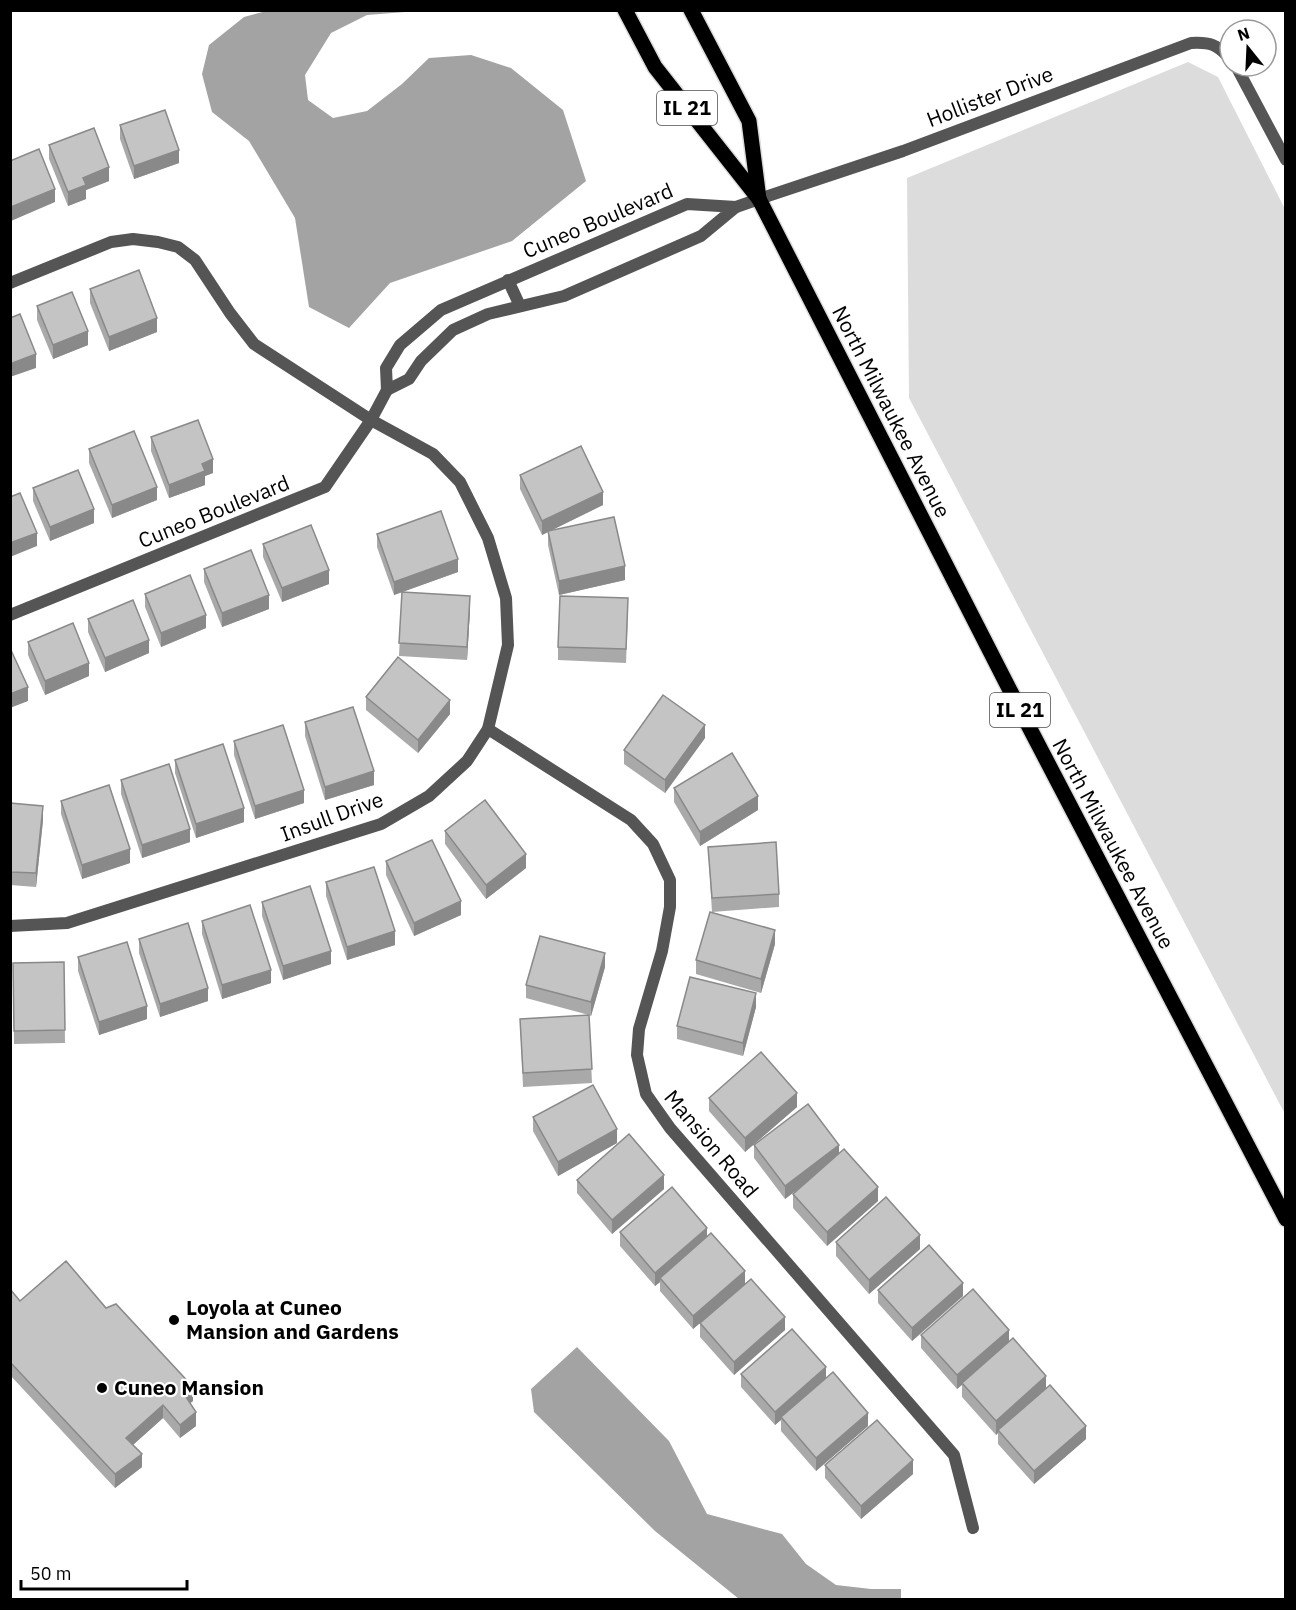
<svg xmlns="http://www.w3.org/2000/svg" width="1296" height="1610" font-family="'IBM Plex Sans',sans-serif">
<rect width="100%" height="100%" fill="#fff"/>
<path fill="#dcdcdc" d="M1188 62 1218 77 1285 209V1114L909 398 907 178Z"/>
<g fill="#a3a3a3">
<path d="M270 10 418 11 367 15 331 33 305 75 308 100 333 118 367 111 402 84 429 58 471 55 511 68 563 110 586 181 512 241 390 283 349 328 309 307 295 218 249 141 212 112 202 74 209 45 244 17Z"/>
<path d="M577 1347 669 1441 707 1514 782 1534 806 1564 836 1585 871 1589H901V1599H739L655 1531 534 1412 531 1389Z"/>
</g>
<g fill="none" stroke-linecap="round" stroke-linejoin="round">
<g stroke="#dbdbdb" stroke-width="18">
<g id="primary">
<path d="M625 10 655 67 759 199 1016 702 1286 1219"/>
<path d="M691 10 749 121 759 199"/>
</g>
</g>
<g stroke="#555" stroke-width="12">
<path d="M687 204 736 207 701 236 564 296 488 314 453 330 421 361 409 379 387 390 386 368 400 345 441 310Z"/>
<path d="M736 207 759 199"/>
<path d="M508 280 520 306"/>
<path d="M10 283 111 242 133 239 158 242 178 247 195 260 230 313 254 344 371 420 433 454 460 482 488 538 506 598 508 645 488 729 467 761 429 796 381 824 67 923 10 926"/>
<path d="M10 615 325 487 371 420 387 390"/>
<path d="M488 729 631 820 653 844 670 880V907L662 951 639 1029 637 1055 646 1094 670 1128 954 1455 973 1528"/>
</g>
<g stroke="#555" stroke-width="12">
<path d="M1236 66 1286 160"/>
<path d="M759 199 903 151 1191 43C1210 42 1217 44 1230 59"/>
</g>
<use href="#primary" stroke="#000" stroke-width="15"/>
</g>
<g fill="#a9a9a9">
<path d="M120 125 179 163 134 179 120 139Z"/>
<path d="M49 145 109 181 86 190V199L68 206 49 159Z"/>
<path d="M90 289 157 332 109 351 90 303Z"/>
<path d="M37 306 88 345 53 359 37 320Z"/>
<path d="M151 437 213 473 205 476V485L169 498 151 451Z"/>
<path d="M89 449 157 500 112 518 89 463Z"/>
<path d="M520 475 603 505 550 531 625 580 559 595 548 545V532L542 535 520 489Z"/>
<path d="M33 488 94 523 50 541 33 501Z"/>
<path d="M377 534 458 572 402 592 470 609 467 660 399 656 402 592 394 595 377 547Z"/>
<path d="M263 544 329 584 282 602 263 557Z"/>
<path d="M204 569 269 609 222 627 204 582Z"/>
<path d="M145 594 206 628 161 647 145 607Z"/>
<path d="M628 612 626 663 558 660V647Z"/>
<path d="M88 619 149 653 105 672 88 632Z"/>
<path d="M28 642 89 676 45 695 28 655Z"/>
<path d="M366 697 450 714 418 753 366 710Z"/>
<path d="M305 722 374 785 325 800 305 736Z"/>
<path d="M705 738 665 793 624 764V750Z"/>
<path d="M234 741 304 803 255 819 234 755Z"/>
<path d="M175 760 244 822 196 838 175 773Z"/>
<path d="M121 780 190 842 142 858 121 794Z"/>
<path d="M674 788 758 810 700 846 674 802Z"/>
<path d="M61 801 130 863 82 879 61 814Z"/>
<path d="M10 803 43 820 36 887 10 885Z"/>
<path d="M445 831 526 868 486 899 445 844Z"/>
<path d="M708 847 779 894V907L712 912Z"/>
<path d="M386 861 461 915 414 936 386 875Z"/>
<path d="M326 882 395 945 347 960 326 896Z"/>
<path d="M262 902 331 964 283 980 262 916Z"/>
<path d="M202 921 271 983 222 999 202 934Z"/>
<path d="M139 939 208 1001 160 1017 139 953Z"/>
<path d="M775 944 761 993 696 974V960Z"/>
<path d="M78 957 147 1019 99 1035 78 971Z"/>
<path d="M64 962 65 1043 14 1044 13 963Z"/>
<path d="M605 967 591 1016 589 1015 592 1083 523 1087 520 1019 589 1015 526 998V985Z"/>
<path d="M756 1007 743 1056 677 1039V1026Z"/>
<path d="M709 1098 797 1107 745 1152 709 1111Z"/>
<path d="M533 1117 617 1143 558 1176 533 1131Z"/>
<path d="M754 1145 839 1154 878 1201 827 1246 793 1208V1194L804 1184 785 1199 754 1158Z"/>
<path d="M577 1180 664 1189 612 1234 577 1193Z"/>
<path d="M620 1232 707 1236 745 1284 785 1330 734 1375 700 1337V1323L731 1296 693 1329 660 1291V1282L655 1286 620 1246Z"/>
<path d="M836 1242 920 1249 869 1294 836 1256Z"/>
<path d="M10 1289 20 1301 106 1308 193 1401 190 1403 196 1426 180 1438 163 1418 133 1445 142 1467 115 1488 10 1375Z"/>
<path d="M878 1290 963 1296 912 1341 878 1303Z"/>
<path d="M921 1335 1009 1342 1086 1439 1034 1484 998 1444V1433L996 1435 962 1397V1385L957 1389 921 1348Z"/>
<path d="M741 1374 826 1378 868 1426 816 1471 781 1431V1420L775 1425 741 1387Z"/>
<path d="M825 1465 913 1474 861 1519 825 1478Z"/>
</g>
<g fill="#898989">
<path d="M179 150V163L134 179V166Z"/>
<path d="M109 167V181L86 190V199L68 206V192L83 178Z"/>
<path d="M55 189V202L11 221V207Z"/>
<path d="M157 318V332L109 351V337Z"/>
<path d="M88 331V345L53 359V345Z"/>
<path d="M36 354V368L10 377V364Z"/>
<path d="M213 459V473L205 476V485L169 498V485L202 464Z"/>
<path d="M157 487V500L112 518V505Z"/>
<path d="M603 492V505L542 535V521Z"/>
<path d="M94 509V523L50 541V527Z"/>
<path d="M37 533V546L10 557V543Z"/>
<path d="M458 559V572L394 595V582Z"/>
<path d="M625 566V580L559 595V581Z"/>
<path d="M329 570V584L282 602V588Z"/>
<path d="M269 595V609L222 627V613Z"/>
<path d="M470 596V609L467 660V647Z"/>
<path d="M206 615V628L161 647V633Z"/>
<path d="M149 640V653L105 672V658Z"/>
<path d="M89 663V676L45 695V681Z"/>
<path d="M28 687V701L10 708V694Z"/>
<path d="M450 700V714L418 753V740Z"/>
<path d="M705 725V738L665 793V780Z"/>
<path d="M374 771V785L325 800V787Z"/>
<path d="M304 790V803L255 819V806Z"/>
<path d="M758 796V810L700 846V832Z"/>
<path d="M43 806V820L36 887V873Z"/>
<path d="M244 808V822L196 838V824Z"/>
<path d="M190 829V842L142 858V845Z"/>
<path d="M130 849V863L82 879V865Z"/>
<path d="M526 854V868L486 899V885Z"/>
<path d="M461 901V915L414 936V923Z"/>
<path d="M775 930V944L761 993V979Z"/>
<path d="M395 931V945L347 960V947Z"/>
<path d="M331 951V964L283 980V966Z"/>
<path d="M605 953V967L591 1016V1002Z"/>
<path d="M271 970V983L222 999V985Z"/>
<path d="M208 988V1001L160 1017V1004Z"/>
<path d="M756 993V1007L743 1056V1043Z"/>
<path d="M147 1006V1019L99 1035V1022Z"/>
<path d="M797 1093V1107L745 1152V1138Z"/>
<path d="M617 1129V1143L558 1176V1162Z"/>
<path d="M839 1145V1158L785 1199V1186Z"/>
<path d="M664 1175V1189L612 1234V1220Z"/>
<path d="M878 1187V1201L827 1246V1232Z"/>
<path d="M707 1228V1241L660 1278V1282L655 1286V1273Z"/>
<path d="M920 1235V1249L869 1294V1280Z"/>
<path d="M745 1271V1285L693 1329V1316Z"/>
<path d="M963 1283V1296L912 1341V1328Z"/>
<path d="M785 1317V1330L734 1375V1362Z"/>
<path d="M1009 1330V1344L957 1389V1375Z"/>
<path d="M826 1367V1380L781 1417V1420L775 1425V1412Z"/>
<path d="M1046 1376V1390L998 1430V1433L996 1435V1421Z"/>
<path d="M193 1387V1401L184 1408V1394Z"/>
<path d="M163 1405V1418L126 1451V1438Z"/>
<path d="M196 1412V1426L180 1438V1425Z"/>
<path d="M868 1413V1426L816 1471V1458Z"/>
<path d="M1086 1426V1439L1034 1484V1471Z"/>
<path d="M142 1454V1467L115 1488V1474Z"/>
<path d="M913 1460V1474L861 1519V1506Z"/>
</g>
<g fill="#c4c4c4" stroke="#898989" stroke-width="1.5">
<path d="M165 110 179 150 134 166 120 125Z"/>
<path d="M94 128 109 167 83 178 86 185 68 192 49 145Z"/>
<path d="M39 149 55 189 11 207 10 161Z"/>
<path d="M139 270 157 318 109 337 90 289Z"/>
<path d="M72 292 88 331 53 345 37 306Z"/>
<path d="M20 314 36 354 10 364V318Z"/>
<path d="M198 420 213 459 202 464 205 471 169 485 151 437Z"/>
<path d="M134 431 157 487 112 505 89 449Z"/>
<path d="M581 446 603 492 542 521 520 475Z"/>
<path d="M78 470 94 509 50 527 33 488Z"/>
<path d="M20 493 37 533 10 543V497Z"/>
<path d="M441 511 458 559 394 582 377 534Z"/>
<path d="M614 517 625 566 559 581 548 531Z"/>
<path d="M311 525 329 570 282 588 263 544Z"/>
<path d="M251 550 269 595 222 613 204 569Z"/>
<path d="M190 575 206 615 161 633 145 594Z"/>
<path d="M402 592 470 596 467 647 399 643Z"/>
<path d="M560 596 628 598 626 649 558 647Z"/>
<path d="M133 600 149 640 105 658 88 619Z"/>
<path d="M73 623 89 663 45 681 28 642Z"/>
<path d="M10 648 28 687 10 694Z"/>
<path d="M398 657 450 700 418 740 366 697Z"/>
<path d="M663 695 705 725 665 780 624 750Z"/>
<path d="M353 707 374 771 325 787 305 722Z"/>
<path d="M283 725 304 790 255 806 234 741Z"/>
<path d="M223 744 244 808 196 824 175 760Z"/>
<path d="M732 753 758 796 700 832 674 788Z"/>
<path d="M169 764 190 829 142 845 121 780Z"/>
<path d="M109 785 130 849 82 865 61 801Z"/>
<path d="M485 800 526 854 486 885 445 831Z"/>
<path d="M10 803 43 806 36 873 10 872Z"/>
<path d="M432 840 461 901 414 923 386 861Z"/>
<path d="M776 842 779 894 712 898 708 847Z"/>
<path d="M374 867 395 931 347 947 326 882Z"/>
<path d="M310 886 331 951 283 966 262 902Z"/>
<path d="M250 905 271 970 222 985 202 921Z"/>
<path d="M710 912 775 930 761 979 696 960Z"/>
<path d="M188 923 208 988 160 1004 139 939Z"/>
<path d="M540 936 605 953 591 1002 526 985Z"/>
<path d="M127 942 147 1006 99 1022 78 957Z"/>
<path d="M64 962 65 1030 14 1031 13 963Z"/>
<path d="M690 977 756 993 743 1043 677 1026Z"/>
<path d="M589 1015 592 1069 523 1073 520 1019Z"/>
<path d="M761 1052 797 1093 745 1138 709 1098Z"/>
<path d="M593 1085 617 1129 558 1162 533 1117Z"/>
<path d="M808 1104 839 1145 785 1186 754 1145Z"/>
<path d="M629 1134 664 1175 612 1220 577 1180Z"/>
<path d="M844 1149 878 1187 827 1232 793 1194Z"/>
<path d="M672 1187 707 1228 655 1273 620 1232Z"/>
<path d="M886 1197 920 1235 869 1280 836 1242Z"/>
<path d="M711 1233 745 1271 693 1316 660 1278Z"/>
<path d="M929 1245 963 1283 912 1328 878 1290Z"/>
<path d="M66 1261 106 1308 116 1304 193 1387 184 1394 196 1412 180 1425 163 1405 126 1438 142 1454 115 1474 10 1362V1289L20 1301Z"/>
<path d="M751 1279 785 1317 734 1362 700 1323Z"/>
<path d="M973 1289 1009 1330 957 1375 921 1335Z"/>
<path d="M792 1329 826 1367 775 1412 741 1374Z"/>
<path d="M1013 1338 1046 1376 996 1421 962 1383Z"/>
<path d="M833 1372 868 1413 816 1458 781 1417Z"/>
<path d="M1050 1385 1086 1426 1034 1471 998 1430Z"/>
<path d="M877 1420 913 1460 861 1506 825 1465Z"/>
</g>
<g fill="#000" stroke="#fff" stroke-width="2">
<circle cx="174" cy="1320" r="6"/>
<circle cx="102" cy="1388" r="6"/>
</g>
<g text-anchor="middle" stroke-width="4.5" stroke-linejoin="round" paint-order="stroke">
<g fill="#fff" stroke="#4c4c4c" stroke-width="1.5">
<rect x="657" y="91" width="60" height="34" rx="4.5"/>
<rect x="990" y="693" width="60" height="34" rx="4.5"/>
</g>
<g font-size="20" font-weight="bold" fill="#000">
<text x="687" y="115">IL 21</text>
<text x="1020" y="717">IL 21</text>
</g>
<g font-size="21" fill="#000" stroke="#fff">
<text transform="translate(990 97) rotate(-21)" y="7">Hollister Drive</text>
<text transform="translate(598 221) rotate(-23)" y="7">Cuneo Boulevard</text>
<text transform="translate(891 412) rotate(63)" y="7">North Milwaukee Avenue</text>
<text transform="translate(214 512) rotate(-22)" y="7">Cuneo Boulevard</text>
<text transform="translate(332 817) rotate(-20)" y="7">Insull Drive</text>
<text transform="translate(1113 844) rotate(62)" y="7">North Milwaukee Avenue</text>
<text transform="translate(711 1144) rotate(50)" y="7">Mansion Road</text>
</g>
<g font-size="21" font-weight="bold" fill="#000" stroke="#fff" text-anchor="start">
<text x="186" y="1315">Loyola at Cuneo<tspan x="186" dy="24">Mansion and Gardens</tspan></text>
<text x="114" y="1395">Cuneo Mansion</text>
</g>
</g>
<rect width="1296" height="1610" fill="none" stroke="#000000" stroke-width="24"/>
<g transform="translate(1248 48) rotate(342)"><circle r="28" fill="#ffffff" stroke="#999999" stroke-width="1.5"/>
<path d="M0-4.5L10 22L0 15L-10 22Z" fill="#000000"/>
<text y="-9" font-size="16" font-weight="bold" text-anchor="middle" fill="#000000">N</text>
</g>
<path d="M21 1580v9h166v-9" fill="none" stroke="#000000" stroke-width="3"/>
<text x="30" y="1580" font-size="18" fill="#000000" stroke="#ffffff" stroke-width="4.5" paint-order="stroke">50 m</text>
</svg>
